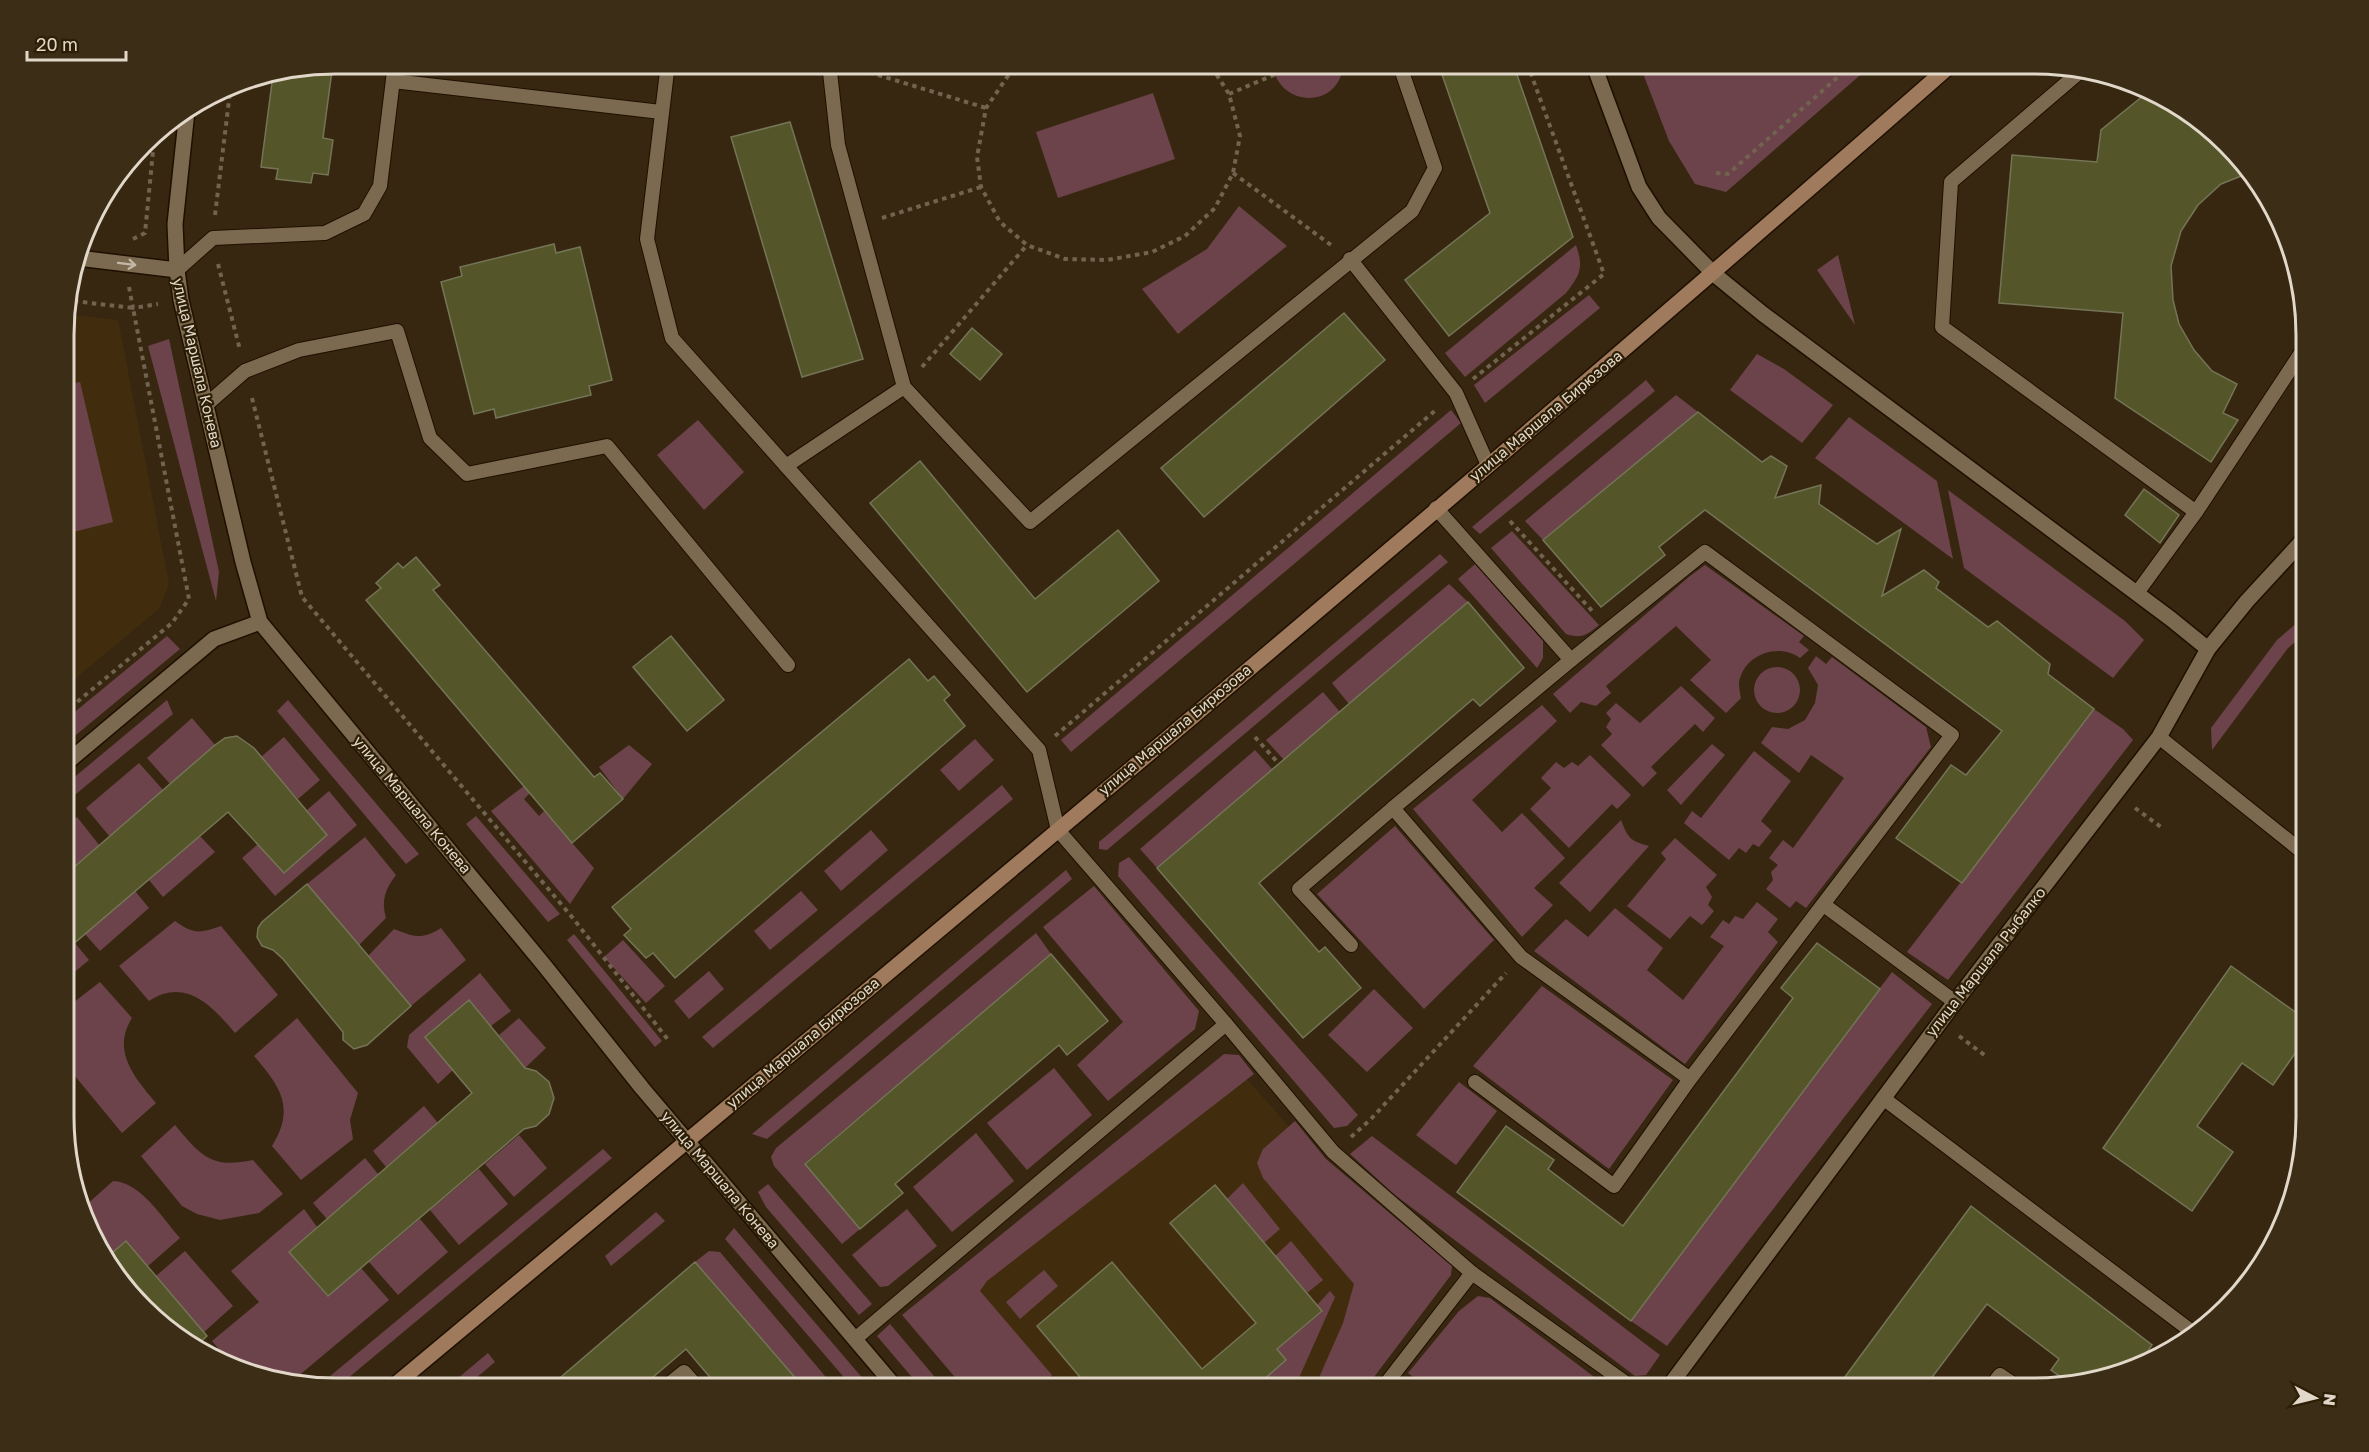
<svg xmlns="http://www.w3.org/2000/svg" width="2369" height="1452" font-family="'Golos Text',sans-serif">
<rect width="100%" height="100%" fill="#372710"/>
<g fill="#412d0e">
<path d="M65 314 118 320 169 584 159 609 65 687Z"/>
<path d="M1233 1063 1320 1162 1445 1271 1355 1389H998L931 1309Z"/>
</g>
<g fill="#6c434a">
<path d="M1272 63H1343C1342 109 1278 110 1272 63Z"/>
<path d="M1639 63H1874L1726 192 1695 184 1669 141Z"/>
<path d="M1153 93 1175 159 1058 198 1036 132Z"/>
<path d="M1239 206 1287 246 1178 334 1142 289 1207 249Z"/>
<path d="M1576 245C1584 268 1580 275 1566 293L1465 377 1445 353Z"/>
<path d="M1838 255 1855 325 1817 270Z"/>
<path d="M1589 295 1600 308 1485 403 1474 385Z"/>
<path d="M169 339 219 572 216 601 148 346Z"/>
<path d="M1757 354 1784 369 1833 405 1802 443 1730 390Z"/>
<path d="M1646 380 1655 391 1480 534 1472 527Z"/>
<path d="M80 382 113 522 65 534V385Z"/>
<path d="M1676 395 1698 412 1543 540 1525 521Z"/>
<path d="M1451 410 1461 423 1071 752 1061 740Z"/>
<path d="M1849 417 1937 481 1953 559 1815 458Z"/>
<path d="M698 420 744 472 704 510 657 455Z"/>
<path d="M1948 490 2125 621 2144 640 2113 678 1964 568Z"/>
<path d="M1512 531 1599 625C1587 635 1581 639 1566 634L1491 548Z"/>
<path d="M1440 554 1448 562 1107 850 1099 849V842Z"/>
<path d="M1475 564 1543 641V658L1537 668 1458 579Z"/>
<path d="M1705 565 1804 636 1799 642 1809 650 1800 658C1778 642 1743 655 1739 683 1739 688 1740 694 1741 698L1726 713 1690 680 1711 660 1676 626 1606 686 1611 693 1596 706 1581 702 1570 713 1553 694 1690 576Z"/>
<path d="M1449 584 1468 602 1349 704 1332 683Z"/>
<path d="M2305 616V634L2288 648 2212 750 2211 728 2277 640Z"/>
<path d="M167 636 180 649 65 744V720Z"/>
<path d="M1816 656 1826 664 1832 657 1926 727 1931 747 1806 908 1796 901 1790 908 1766 889 1773 880 1771 872 1778 865 1769 858 1783 840 1793 848 1844 778 1811 755 1799 773 1761 743 1772 727 1788 729 1805 720 1815 703 1818 685 1808 668Z"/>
<circle cx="1777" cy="690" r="23"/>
<path d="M1681 686 1715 718 1703 732 1695 724 1651 767 1657 773 1643 787 1601 745 1612 734 1606 727 1611 719 1606 713 1616 703 1640 723Z"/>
<path d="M1323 692 1340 712 1284 760 1266 740Z"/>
<path d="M167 700 173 714 65 803V785Z"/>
<path d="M288 700 419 854 406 864 277 711Z"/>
<path d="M1542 705 1557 721 1472 800 1502 832 1522 813 1565 858 1534 888 1553 905 1522 937 1413 809Z"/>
<path d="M2094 709 2123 729 2133 740 1948 980 1907 952Z"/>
<path d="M192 718 215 745 171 785 147 758Z"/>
<path d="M284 737 320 780 298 799 261 757Z"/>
<path d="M975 739 994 760 959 791 940 770Z"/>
<path d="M1712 744 1725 755 1681 805 1667 790Z"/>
<path d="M629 745 652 764 623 799 599 767Z"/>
<path d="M1255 750 1273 770 1157 868 1140 849Z"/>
<path d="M1754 751 1791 781 1761 821 1772 831 1759 847 1753 844 1746 853 1739 848 1729 860 1684 823 1692 811 1701 818Z"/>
<path d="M1590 755 1631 795 1617 809 1612 804 1569 848 1530 809 1551 788 1541 778 1556 762 1564 768 1572 762 1578 766Z"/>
<path d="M139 763 164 791 110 837 86 808Z"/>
<path d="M1002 785 1013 799 713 1048 702 1037Z"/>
<path d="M524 786 530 793 524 799 539 816 544 811 594 868 570 904 491 811Z"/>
<path d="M329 791 357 825 275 896 242 858 258 844 284 873 327 835 307 810Z"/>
<path d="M476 816 560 914 548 922 466 824Z"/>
<path d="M77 817 100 846 65 875V827Z"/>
<path d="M1621 820C1628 838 1630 841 1649 846L1590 912 1559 883Z"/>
<path d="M1395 826 1494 940 1424 1009 1317 894Z"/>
<path d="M871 830 888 850 841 891 824 871Z"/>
<path d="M200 836 215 852 163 897 149 880Z"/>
<path d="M365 837 396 875C385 889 381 901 386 918L359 945 307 884Z"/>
<path d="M1675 838 1717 875 1706 887 1712 897 1708 905 1714 911 1702 925 1690 916 1670 939 1627 906 1666 859 1661 853Z"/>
<path d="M1129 857 1358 1115 1347 1126 1334 1128 1118 876 1119 863Z"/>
<path d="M1066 870 1072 879 767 1139 752 1134Z"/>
<path d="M1094 886 1199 1011 1195 1029 1108 1101 1077 1065 1123 1022 1043 927Z"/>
<path d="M135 891 149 908 100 951 85 934Z"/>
<path d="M801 891 818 910 770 950 754 931Z"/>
<path d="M1757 902 1778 919 1768 932 1778 942 1685 1064 1534 951 1566 919 1588 937 1615 908 1663 948 1647 970 1683 1000 1724 946 1710 937 1723 920 1729 924 1735 916 1743 919Z"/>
<path d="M175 921C194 935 200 933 221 926L278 995 235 1033C212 1006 186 977 149 1001L119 966Z"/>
<path d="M441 928 466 960 411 1006 368 956 394 929C414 937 422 940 441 928Z"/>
<path d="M1036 933 1051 954 805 1163 860 1229 842 1244 774 1166 771 1157 776 1148Z"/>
<path d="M574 934 662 1041 655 1047 567 940Z"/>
<path d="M623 940 665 986 646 1003 604 957Z"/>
<path d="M75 943 89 960 65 980V951Z"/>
<path d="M709 971 724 989 689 1019 674 1001Z"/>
<path d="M1892 972 1932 1004 1667 1346 1631 1321Z"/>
<path d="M480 973 511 1011 491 1026 469 1000 425 1037 453 1070 438 1084 407 1047 409 1035Z"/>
<path d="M100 982 132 1018C111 1051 135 1078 156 1103L122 1133 65 1064V1009Z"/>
<path d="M1542 986 1673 1080 1609 1169 1473 1066Z"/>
<path d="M1374 989 1413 1028 1367 1072 1328 1035Z"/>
<path d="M297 1018 358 1093 350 1120 353 1139 301 1180 272 1146C296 1108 280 1086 254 1056Z"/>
<path d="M519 1018 546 1048 525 1068 499 1035Z"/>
<path d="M1224 1054 1239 1055 1254 1074 987 1281 980 1291 1052 1375 1040 1389H965L902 1315Z"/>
<path d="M1054 1068 1092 1115 1027 1170 987 1123Z"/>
<path d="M1459 1082 1497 1111 1456 1165 1416 1135Z"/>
<path d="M424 1106 438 1123 386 1167 373 1151Z"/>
<path d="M1295 1121 1326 1159 1452 1266 1451 1275 1365 1389H1314L1343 1323 1354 1284 1263 1178 1257 1163 1263 1149Z"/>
<path d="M175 1125C201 1156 211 1169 253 1160L283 1194 259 1213 220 1220 197 1214 182 1206 141 1156Z"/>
<path d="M976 1133 1014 1181 952 1232 913 1187Z"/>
<path d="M519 1135 547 1168 514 1197 485 1164Z"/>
<path d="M1372 1136 1660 1355 1646 1375 1635 1376 1395 1195 1350 1154Z"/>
<path d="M603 1149 612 1158 335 1389 317 1387Z"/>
<path d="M365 1158 378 1174 327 1219 313 1203Z"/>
<path d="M479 1169 508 1204 459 1245 430 1210Z"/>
<path d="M113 1181C141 1182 163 1219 180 1238L148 1266 126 1241 105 1259 85 1206Z"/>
<path d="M1243 1183 1280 1229 1264 1243 1227 1199Z"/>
<path d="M768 1184 872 1304 859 1315 766 1207 758 1192Z"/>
<path d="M304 1209 317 1227 289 1252 327 1296 361 1268 389 1300 290 1383 264 1380 234 1367 212 1341 259 1302 231 1271Z"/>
<path d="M907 1209 937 1246 888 1286 880 1287 852 1255Z"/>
<path d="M656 1212 665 1221 611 1266 605 1256Z"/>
<path d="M420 1219 448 1252 398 1295 369 1262Z"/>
<path d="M734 1228 871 1388 870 1389H854L725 1239Z"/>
<path d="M1291 1241 1323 1280 1307 1293 1275 1256Z"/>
<path d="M185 1251 233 1306 204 1332 156 1276Z"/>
<path d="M709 1251 720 1252 836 1389H805L695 1262Z"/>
<path d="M1044 1270 1058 1286 1020 1319 1006 1302Z"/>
<path d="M1330 1291 1335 1297 1294 1389H1253L1286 1360 1277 1349 1322 1312 1317 1305Z"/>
<path d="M1478 1296 1490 1298 1610 1389H1429L1408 1373 1459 1311Z"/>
<path d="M890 1324 945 1389H922L877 1336Z"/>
<path d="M488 1353 495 1362 463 1389H445Z"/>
</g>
<g fill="#545529" stroke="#747557" stroke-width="1.5">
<path d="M333 63 323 138 333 140 328 175 313 173 311 183 276 179 278 169 261 167 273 75Z"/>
<path d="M1438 63H1513L1573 237 1449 336 1405 280 1490 213Z"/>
<path d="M2149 91 2171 100 2249 173 2221 184 2198 205 2181 231 2171 266 2173 300 2179 324 2194 350 2212 371 2237 384 2223 413 2238 420 2211 462 2115 398 2123 313 1999 303 2012 155 2097 162 2101 130Z"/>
<path d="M790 122 863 359 802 377 731 137Z"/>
<path d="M554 244 556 253 580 247 612 380 589 386 591 395 496 418 494 409 474 414 441 282 462 276 460 267Z"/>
<path d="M1344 313 1385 360 1204 517 1161 468Z"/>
<path d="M972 328 1002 354 980 380 950 354Z"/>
<path d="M1698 412 1762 462 1771 456 1787 466 1775 498 1821 485 1819 504 1877 544 1901 529 1882 596 1924 570 1939 582 1936 588 1988 627 1997 621 2050 664 2048 674 2094 709 1962 883 1896 838 1951 765 1966 775 2002 731 1705 510 1659 547 1665 555 1601 607 1543 540Z"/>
<path d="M920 461 1035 599 1118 530 1159 581 1027 692 870 503Z"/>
<path d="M2144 489 2179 515 2160 543 2125 515Z"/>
<path d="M416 557 440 585 433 590 594 777 600 773 623 799 572 843 366 600 381 588 376 583 398 563 403 568Z"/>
<path d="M1468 602 1524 668 1480 706 1473 699 1259 883 1319 952 1325 947 1361 988 1303 1038 1157 868Z"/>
<path d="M671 636 724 700 687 731 633 667Z"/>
<path d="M909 659 928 681 934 676 950 695 944 700 965 726 675 978 653 953 646 958 624 935 631 929 612 907Z"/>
<path d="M237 736 254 748 327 835 284 873 228 812 65 951V875L215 745 225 738Z"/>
<path d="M307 884 411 1006 367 1045 354 1049 343 1040V1032L283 959 273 950 262 946 257 937 258 928 262 922Z"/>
<path d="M1817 943 1880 989 1631 1321 1457 1192 1506 1126 1554 1160 1548 1169 1623 1226 1793 998 1781 988Z"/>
<path d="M1051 954 1108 1021 1067 1055 1059 1045 895 1184 903 1193 860 1229 805 1164Z"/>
<path d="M2231 966 2305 1019V1039L2273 1085 2242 1063 2197 1126 2233 1152 2192 1211 2103 1148Z"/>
<path d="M469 1000 525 1068 536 1071 549 1082 554 1098 549 1114 536 1126 524 1129 328 1296 289 1252 472 1093 425 1037Z"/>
<path d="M1215 1185 1322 1311 1277 1349 1286 1360 1253 1389H1090L1037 1326 1112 1262 1202 1369 1256 1323 1170 1223Z"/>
<path d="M1971 1206 2152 1345 2140 1362 2069 1383 2051 1370 2059 1359 1987 1304 1924 1388 1836 1389Z"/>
<path d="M126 1241 207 1336 194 1348 109 1268 105 1259Z"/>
<path d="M695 1262 805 1389H720L686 1349 639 1389H547Z"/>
</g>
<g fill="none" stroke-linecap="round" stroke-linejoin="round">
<g stroke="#1e1000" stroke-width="16">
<g id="service">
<path d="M668 63 647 239 672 338 1039 750 1058 830 1226 1024 1333 1152 1472 1273 1634 1389"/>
<path d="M829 63 838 145 904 387 1030 522 1412 211 1435 168 1399 63"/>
<path d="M2083 69 1951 182 1942 327 2196 512"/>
<path d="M393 81 661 112"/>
<path d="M1350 259 1456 393 1488 465"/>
<path d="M177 270 213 238 325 233 364 214 380 186 395 63"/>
<path d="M206 405 245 371 299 350 397 331 430 438 467 474 607 446 788 665"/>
<path d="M786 466 904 387"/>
<path d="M1436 508 1571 660"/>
<path d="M2137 593 2196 512 2305 347"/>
<path d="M2159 737 2305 854"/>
<path d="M1824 905 1955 1002"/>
<path d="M1351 945 1299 889 1393 808"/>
<path d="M1475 1082 1614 1186 1690 1079 1952 735 1705 552 1571 660 1393 808 1521 957 1690 1079"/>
<path d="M1883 1098 2195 1334"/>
<path d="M855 1339 1226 1024"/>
<path d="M1990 1388 2000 1375 2019 1388"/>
<path d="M663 1389 684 1372 699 1389"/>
<path d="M1382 1389 1472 1273"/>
</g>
</g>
<g stroke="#1e1000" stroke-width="18">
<g id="minor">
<path d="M78 258 177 270"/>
<path d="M65 764 214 639 260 622"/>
</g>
</g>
<g stroke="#1e1000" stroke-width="18">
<g id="tertiary">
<path d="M1593 63 1639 187 1659 218 1714 274 1763 314 2171 619 2208 649"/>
<path d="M187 111 175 224 177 270 181 300 243 562 260 622 544 965 642 1088 897 1389"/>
<path d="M1667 1389 1955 1002 2159 737 2208 649 2247 601 2305 538"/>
</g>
</g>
<g stroke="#1e1000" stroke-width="18">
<path id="secondary" d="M390 1389C915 951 1440 514 1953 63"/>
</g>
<g stroke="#71634f" stroke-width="4" stroke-dasharray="4.5 4.5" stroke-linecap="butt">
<path d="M1021 63 1014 67 986 108 977 157 981 187 1000 222 1027 245 1065 259 1107 260 1152 252 1185 236 1215 208 1233 173 1240 136 1229 94 1213 69 1205 63"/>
<path d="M852 67 986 108"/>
<path d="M1229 94 1302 63"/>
<path d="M1233 173 1331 245"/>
<path d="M1716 173 1728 174 1854 63"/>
<path d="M215 215 231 84"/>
<path d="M882 218 981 187"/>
<path d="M133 239 145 233 155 131"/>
<path d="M218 264 240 350"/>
<path d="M129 287 133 308 158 304"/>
<path d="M65 300 133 308 189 599 172 623 65 712"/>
<path d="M922 367 1027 245"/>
<path d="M1473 379 1604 274 1527 63"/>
<path d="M252 398 302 597 572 917 669 1041"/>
<path d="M1510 521 1594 613"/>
<path d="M1055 736 1437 409"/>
<path d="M1255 737 1279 764"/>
<path d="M2135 808 2161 827"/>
<path d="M1959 1036 1987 1057"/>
<path d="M1351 1137 1371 1119 1506 973"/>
<path d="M478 1387 480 1389"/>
</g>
<use href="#service" stroke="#7c6a50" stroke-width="14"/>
<use href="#minor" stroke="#7c6a50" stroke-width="15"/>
<use href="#tertiary" stroke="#7c6a50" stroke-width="15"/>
<use href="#secondary" stroke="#a07a5d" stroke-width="15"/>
</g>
<defs><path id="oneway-shaft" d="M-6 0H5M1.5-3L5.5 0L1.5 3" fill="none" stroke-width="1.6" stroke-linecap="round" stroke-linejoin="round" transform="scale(1.5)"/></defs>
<use stroke="#c3b7a5" href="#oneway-shaft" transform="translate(127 264) rotate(7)"/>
<g text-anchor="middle" stroke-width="4.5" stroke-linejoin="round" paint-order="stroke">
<g font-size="15" fill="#e2d8ca" stroke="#2d1e06">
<text transform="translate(197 363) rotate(77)" y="5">улица Маршала Конева</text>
<text transform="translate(1546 416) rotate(-40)" y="5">улица Маршала Бирюзова</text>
<text transform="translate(1175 730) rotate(-40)" y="5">улица Маршала Бирюзова</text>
<text transform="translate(412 805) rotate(50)" y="5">улица Маршала Конева</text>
<text transform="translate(1986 962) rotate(-52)" y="5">улица Маршала Рыбалко</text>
<text transform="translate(803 1043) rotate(-40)" y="5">улица Маршала Бирюзова</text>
<text transform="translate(720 1180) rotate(50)" y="5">улица Маршала Конева</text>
</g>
</g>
<path d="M0 0H2369V1452H0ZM335 74H2035A261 261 0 0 1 2296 335V1117A261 261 0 0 1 2035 1378H335A261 261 0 0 1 74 1117V335A261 261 0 0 1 335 74Z" fill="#3b2d16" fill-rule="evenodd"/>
<path fill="none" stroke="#e2d8ca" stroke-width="3" d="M335 74H2035A261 261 0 0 1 2296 335V1117A261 261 0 0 1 2035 1378H335A261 261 0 0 1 74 1117V335A261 261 0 0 1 335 74Z"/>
<g transform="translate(2315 1398) rotate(97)" stroke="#2d1e06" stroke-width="4.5" paint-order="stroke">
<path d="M0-4.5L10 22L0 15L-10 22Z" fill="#e2d8ca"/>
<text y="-9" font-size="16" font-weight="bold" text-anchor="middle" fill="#e2d8ca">N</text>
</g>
<path d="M27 51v9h99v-9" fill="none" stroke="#e2d8ca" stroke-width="3"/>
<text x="36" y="51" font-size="18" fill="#e2d8ca" stroke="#2d1e06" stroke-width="4.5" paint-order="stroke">20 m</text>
</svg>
